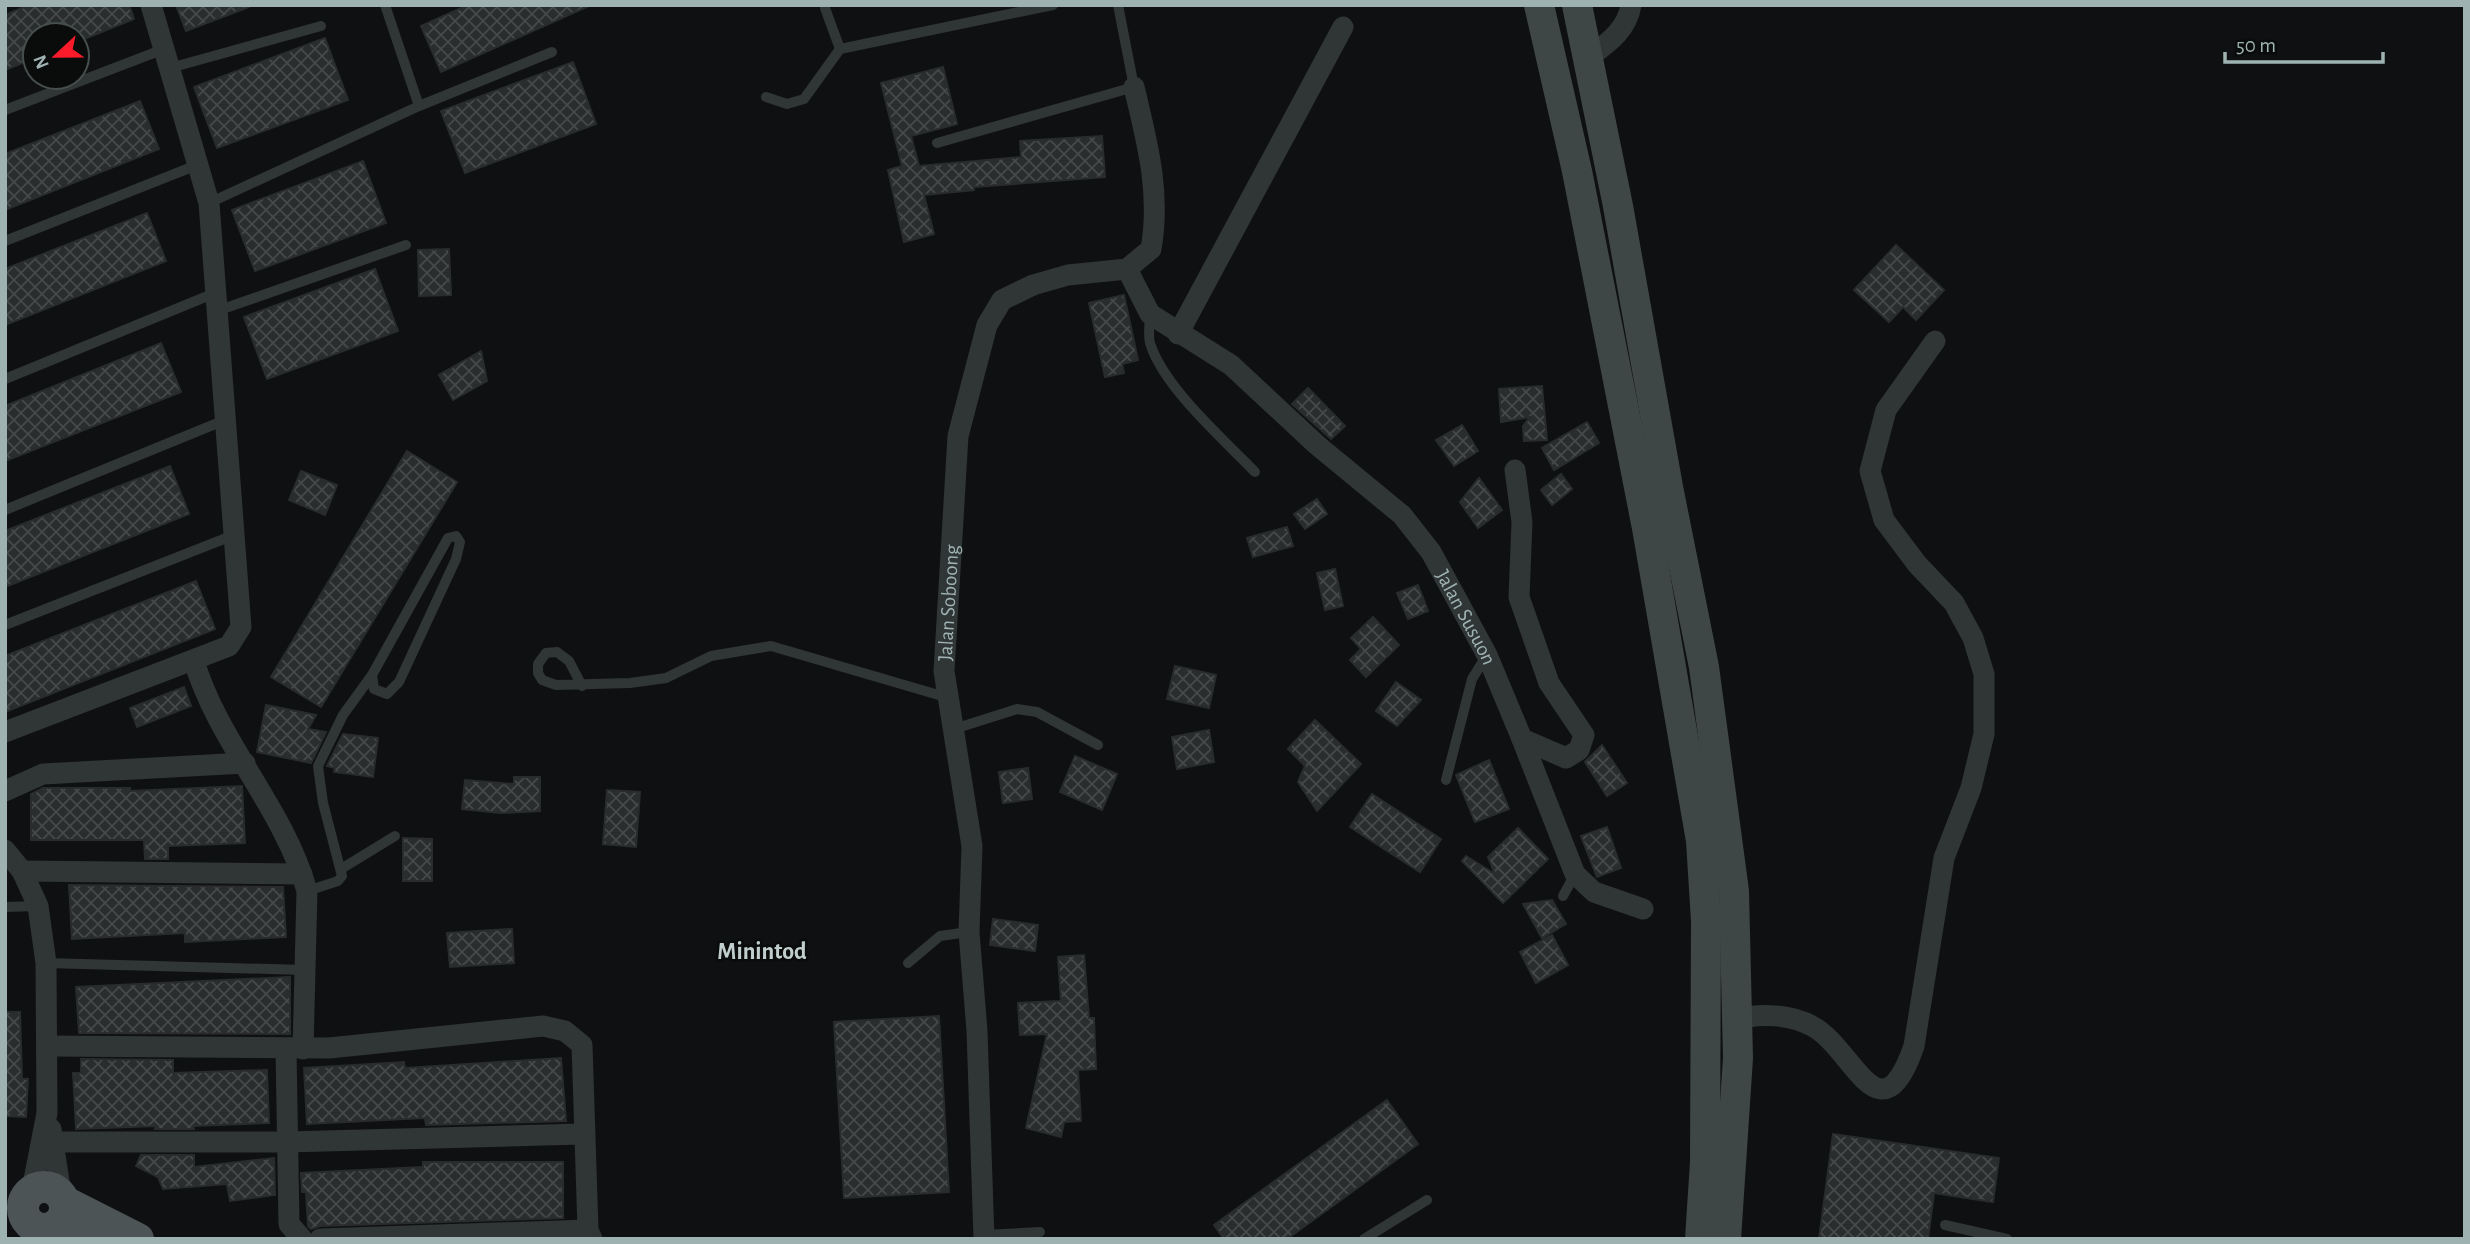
<svg xmlns="http://www.w3.org/2000/svg" width="2470" height="1244" font-family="'Alegreya Sans',sans-serif">
<defs>
<pattern id="building-cross-hatch" width="8" height="8" patternUnits="userSpaceOnUse" patternTransform="scale(1.75)"><rect width="8" height="8" fill="#2a2d2d"/><path d="M0 0l8 8M0 8l8-8" fill="none" stroke="#464949"/></pattern>
</defs>
<rect width="100%" height="100%" fill="#0f1011"/>
<g fill="url(#building-cross-hatch)" stroke="#292c2d" stroke-width="2">
<path d="M29 5H129L134 19 77 42V35H35V58L5 70V15Z"/>
<path d="M176 5H249V7L186 31Z"/>
<path d="M468 5H591L441 72 421 26Z"/>
<path d="M325 38 348 100 217 148 194 87Z"/>
<path d="M573 62 596 124 465 173 441 111Z"/>
<path d="M943 67 957 124 911 136 919 166 1021 157 1020 141 1102 136 1105 177 974 187V190L924 195 934 234 904 242 888 170 902 166 881 83Z"/>
<path d="M140 101 159 149 5 210V154Z"/>
<path d="M363 161 386 223 255 271 232 210Z"/>
<path d="M147 213 166 261 5 325V269Z"/>
<path d="M1896 245 1944 290 1916 320 1903 307 1889 322 1854 290Z"/>
<path d="M449 249 451 295 419 296 418 250Z"/>
<path d="M375 269 398 331 267 379 244 317Z"/>
<path d="M1124 295 1138 360 1122 364 1124 373 1105 377 1089 303Z"/>
<path d="M161 343 181 392 5 461V406Z"/>
<path d="M481 351 487 381 453 400 439 375Z"/>
<path d="M1542 386 1547 440 1524 441 1523 426 1530 417 1501 422 1499 389Z"/>
<path d="M1308 388 1345 426 1331 439 1292 404Z"/>
<path d="M1587 422 1599 443 1554 470 1542 448Z"/>
<path d="M1462 425 1478 451 1454 466 1436 440Z"/>
<path d="M407 451 457 482 321 707 271 677Z"/>
<path d="M170 466 189 514 5 587V531Z"/>
<path d="M301 471 337 485 325 515 289 500Z"/>
<path d="M1561 474 1572 489 1552 505 1541 490Z"/>
<path d="M1479 478 1502 510 1478 528 1460 502Z"/>
<path d="M1317 499 1327 514 1305 529 1294 514Z"/>
<path d="M1287 527 1293 546 1253 557 1247 538Z"/>
<path d="M1335 569 1343 606 1325 610 1317 573Z"/>
<path d="M196 581 215 629 5 712V656Z"/>
<path d="M1418 585 1428 611 1408 619 1397 593Z"/>
<path d="M1373 617 1399 645 1366 677 1350 660 1361 649 1351 638Z"/>
<path d="M1175 666 1216 675 1209 708 1167 699Z"/>
<path d="M1396 682 1421 700 1397 726 1376 711Z"/>
<path d="M184 687 191 706 137 727 130 708Z"/>
<path d="M266 705 316 715 308 729 326 732 311 763 257 752Z"/>
<path d="M1315 720 1361 764 1317 811 1298 782 1305 766 1288 749Z"/>
<path d="M1209 730 1214 762 1177 769 1172 737Z"/>
<path d="M343 734 378 738 373 777 334 772 335 768 327 766Z"/>
<path d="M1602 745 1627 783 1607 796 1585 762Z"/>
<path d="M1075 756 1117 774 1102 810 1060 792Z"/>
<path d="M1489 760 1509 809 1475 822 1456 775Z"/>
<path d="M1028 768 1032 799 1003 803 999 772Z"/>
<path d="M514 777H540V811L501 813 462 809 465 780 514 784Z"/>
<path d="M242 786 245 843 168 846V859H145L144 840H31V794L43 788H130V791Z"/>
<path d="M607 790 640 792 636 847 603 844Z"/>
<path d="M1372 794 1441 839 1420 872 1350 827Z"/>
<path d="M1607 827 1621 868 1597 877 1581 836Z"/>
<path d="M1518 828 1548 859 1503 903 1462 861 1466 856 1495 874 1488 857Z"/>
<path d="M403 838 432 839V881H403Z"/>
<path d="M69 885 283 887 286 937 185 942V933L72 939Z"/>
<path d="M1552 900 1566 924 1542 938 1523 904Z"/>
<path d="M993 919 1038 925 1035 951 990 945Z"/>
<path d="M512 929 514 963 450 967 447 933Z"/>
<path d="M1552 935 1568 965 1536 983 1520 952Z"/>
<path d="M1084 955 1089 1018H1094L1096 1069 1078 1070 1081 1121 1064 1122 1061 1137 1026 1128 1047 1034 1020 1035 1018 1003 1061 1001 1058 957Z"/>
<path d="M290 977V1034L79 1033 76 987Z"/>
<path d="M5 1012H20L22 1079H28L26 1117 5 1116Z"/>
<path d="M939 1016 949 1192 844 1198 834 1022Z"/>
<path d="M561 1058 566 1121 426 1125 425 1118 307 1124 304 1068 404 1062 405 1068Z"/>
<path d="M81 1059 173 1060V1073L267 1070 269 1123 193 1126 194 1129H155L157 1126 76 1129 73 1073H81Z"/>
<path d="M1387 1100 1418 1144 1287 1239H1224L1214 1225Z"/>
<path d="M1833 1134 1999 1158 1993 1202 1934 1193 1928 1239H1819Z"/>
<path d="M141 1155H194V1167L274 1158 275 1195 230 1201 227 1184 163 1189 158 1177 136 1166Z"/>
<path d="M423 1162H563V1218L320 1226 311 1229 308 1226 306 1192H302L301 1173 423 1167Z"/>
</g>
<g fill="none" stroke-linecap="round" stroke-linejoin="round">
<g stroke="#303536" stroke-width="10">
<path d="M385 5 419 106"/>
<path d="M825 8 840 49"/>
<path d="M170 68 321 26"/>
<path d="M766 97 787 104 804 99 840 49 1053 5"/>
<path d="M5 110 164 49"/>
<path d="M937 143 1134 87 1118 5"/>
<path d="M209 203 419 106 552 52"/>
<path d="M5 241 197 165"/>
<path d="M217 311 406 245"/>
<path d="M1150 314C1150 324 1147 338 1151 346 1166 389 1223 439 1255 472"/>
<path d="M5 379 215 293"/>
<path d="M5 510 225 420"/>
<path d="M5 625 234 535"/>
<path d="M582 686 569 661 557 652 546 653 538 664V673L542 680 556 685 630 683 666 678 711 656 771 646 949 698"/>
<path d="M954 729 1017 709 1037 712 1098 745"/>
<path d="M1446 780 1472 679 1487 655"/>
<path d="M341 869 395 836"/>
<path d="M307 891 338 881 342 876 323 803 318 766 343 715 372 675 448 538 456 536 460 542 456 559 399 682 387 694 374 689 372 675"/>
<path d="M1563 896 1575 874"/>
<path d="M5 907 38 906"/>
<path d="M46 963 305 970"/>
<path d="M908 963 940 936 969 932"/>
<path d="M1945 1225 2007 1239"/>
<path d="M984 1235 1040 1232"/>
<path d="M1364 1239 1427 1200"/>
</g>
<g stroke="#303536" stroke-width="21">
<path d="M1589 57C1608 43 1627 30 1631 5"/>
<path id="s1" d="M1127 269 1150 314 1231 365 1317 445 1402 515 1431 552 1487 655 1522 739 1566 758 1579 750 1584 735 1549 683 1519 597 1522 522 1515 470"/>
<path d="M1178 334 1343 27"/>
<path d="M194 661C219 744 284 808 307 891L303 1049"/>
<path d="M5 732 229 646 241 627 209 203 151 5"/>
<path d="M1522 739 1575 874 1594 892 1643 909"/>
<path d="M5 791 43 774 245 763"/>
<path d="M5 850 22 871 38 906 46 963 47 1113 32 1190"/>
<path d="M22 871 302 874"/>
<path d="M1737 1020C1759 1012 1792 1015 1812 1026 1853 1047 1880 1144 1914 1046L1944 858 1971 788 1984 734V674L1973 638 1954 603 1917 564 1884 520 1870 471 1886 410 1935 341"/>
<path d="M47 1046 329 1048 543 1026 565 1031 582 1045 588 1230 592 1239"/>
<path d="M286 1049 289 1224 302 1239"/>
<path d="M51 1129 61 1194"/>
<path d="M55 1142H287L583 1134"/>
<path d="M320 1239 588 1230"/>
<path id="s2" d="M984 1239 977 1031 969 932 972 846 944 671 958 436 987 325 1002 300 1033 285 1068 275 1127 269 1151 249C1161 192 1147 142 1134 87"/>
</g>
<g stroke="#3e4646" stroke-width="30">
<path d="M1539 5 1577 171 1647 528 1701 841 1706 921 1705 1162 1700 1239"/>
<path d="M1577 5 1618 206 1668 487 1704 667 1734 891 1738 1058 1726 1239"/>
</g>
<g stroke="#4c5455" stroke-width="32">
<circle cx="44" cy="1208" r="21"/>
<path d="M65 1202 138 1239"/>
<path d="M49 1229 89 1239"/>
</g>
</g>
<g text-anchor="middle" stroke-width="5" stroke-linejoin="round" paint-order="stroke">
<g font-size="21" fill="#9fb2b2" stroke="#0a0b0b">
<text dy="7" stroke="none"><textPath href="#s2" startOffset="639">Jalan Soboong</textPath></text>
<text dy="7" stroke="none"><textPath href="#s1" startOffset="495">Jalan Susuon</textPath></text>
</g>
<g font-size="24" font-weight="bold" fill="#c0cece" stroke="#0a0b0b">
<text x="762" y="959">Minintod</text>
</g>
</g>
<rect width="2470" height="1244" fill="none" stroke="#9fb2b2" stroke-width="14"/>
<g transform="translate(56 56) rotate(248)"><circle r="33" fill="#0a0b0b" stroke="#464e4e" stroke-width="2"/>
<path d="M0-5L12 26L0 18L-12 26Z" fill="#fc1b2a"/>
<text y="-10" font-size="19" font-weight="bold" text-anchor="middle" fill="#9fb2b2">N</text>
</g>
<path d="M2225 52v10h158v-10" fill="none" stroke="#9fb2b2" stroke-width="3.5"/>
<text x="2236" y="52" font-size="21" fill="#9fb2b2" stroke="#0a0b0b" stroke-width="5" paint-order="stroke">50 m</text>
</svg>
